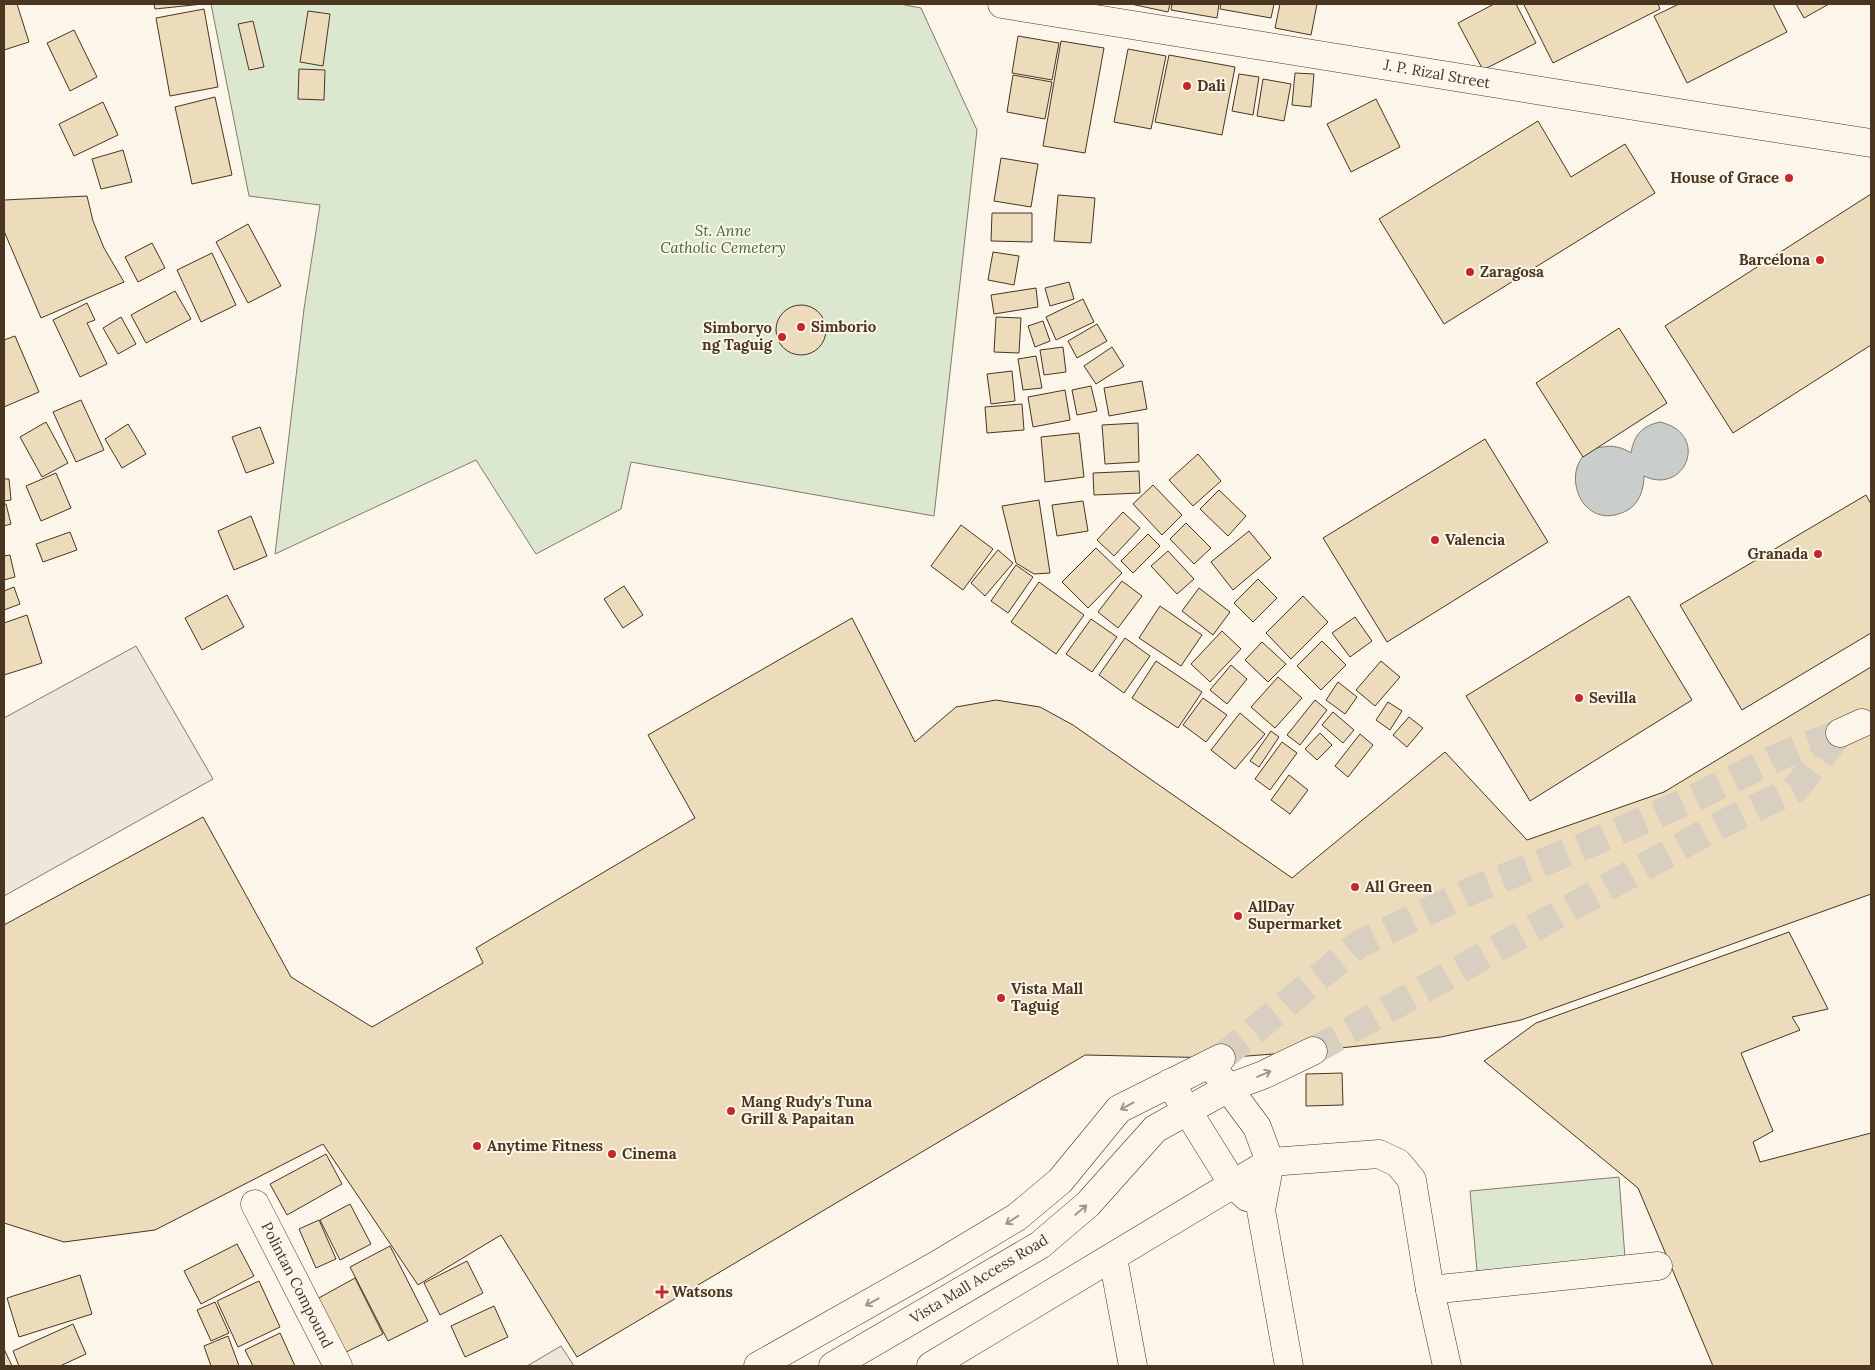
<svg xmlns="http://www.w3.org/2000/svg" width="1875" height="1370" font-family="Lora,serif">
<rect width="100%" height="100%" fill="#fbf6e9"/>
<g fill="#dce7d0" stroke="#887966">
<path d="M211 4H900L921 8 977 130 934 516 631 462 621 509 536 554 476 460 275 554 304 309 320 205 249 196Z"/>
<path d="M1619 1177 1625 1258 1477 1271 1470 1191Z"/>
</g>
<g fill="#ede7d9" stroke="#887966">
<path d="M136 646 213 779 4 896V718Z"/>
<path d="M561 1346 574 1366H527Z"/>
</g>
<path fill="#c9cecd" stroke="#887966" d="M1660 422C1711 434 1685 496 1644 476 1644 489 1639 505 1626 511 1575 536 1555 453 1602 447 1612 445 1622 447 1631 453 1634 435 1642 426 1660 422Z"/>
<g fill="#ecdcbc" stroke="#4a3520">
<path d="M4 4H17L29 42 4 50Z"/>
<path d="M154 4H203L155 9Z"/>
<path d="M1131 4H1170L1168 12Z"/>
<path d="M1172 4H1219L1217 18 1171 10Z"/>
<path d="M1221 4H1274L1271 18 1220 9Z"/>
<path d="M1280 4H1317L1311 35 1275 28Z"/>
<path d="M1494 4H1516L1536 43 1483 70 1458 23Z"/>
<path d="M1526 4H1658L1660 9 1553 63 1524 5Z"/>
<path d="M1679 4H1773L1787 32 1687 83 1654 16Z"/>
<path d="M1796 4H1829L1804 18Z"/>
<path d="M204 9 218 87 170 96 156 18Z"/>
<path d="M308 11 330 14 323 66 300 62Z"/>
<path d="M253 21 264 67 249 70 238 24Z"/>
<path d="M74 30 97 77 70 91 47 43Z"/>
<path d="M1018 36 1059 43 1052 80 1012 73Z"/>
<path d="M1061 41 1104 48 1085 153 1043 146Z"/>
<path d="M1128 49 1166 56 1151 129 1114 122Z"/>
<path d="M1169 55 1235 67 1222 135 1155 122Z"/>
<path d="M299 69 325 70 324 100 298 99Z"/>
<path d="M1295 73 1314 74 1311 107 1292 105Z"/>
<path d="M1239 74 1259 77 1253 115 1232 111Z"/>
<path d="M1013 75 1052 82 1045 119 1007 112Z"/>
<path d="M1263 79 1291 84 1284 121 1257 116Z"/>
<path d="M215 97 232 175 192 184 175 107Z"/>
<path d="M1376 99 1400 147 1351 172 1327 124Z"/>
<path d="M103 102 118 135 74 156 59 124Z"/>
<path d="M1538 121 1571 177 1625 144 1655 193 1444 324 1379 219Z"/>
<path d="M123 150 132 182 101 189 92 159Z"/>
<path d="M1001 158 1038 164 1031 207 994 201Z"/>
<path d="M1871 194V345L1733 433 1665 326Z"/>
<path d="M1058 195 1095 198 1091 243 1054 241Z"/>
<path d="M87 196 93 221 104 248 124 282 41 318 4 231V200Z"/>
<path d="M992 213H1032V242L991 241Z"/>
<path d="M248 224 281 286 248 303 216 242Z"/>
<path d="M152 243 165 268 138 282 125 257Z"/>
<path d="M993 252 1019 256 1014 285 988 280Z"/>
<path d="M212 253 236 305 201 322 177 270Z"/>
<path d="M1069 282 1074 299 1050 306 1045 288Z"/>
<path d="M1036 288 1038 307 994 314 991 295Z"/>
<path d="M175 291 191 319 146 343 131 315Z"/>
<path d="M1083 299 1094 322 1056 340 1046 317Z"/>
<path d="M87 303 95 320 87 323 107 364 80 377 53 320Z"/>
<circle cx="801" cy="330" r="25"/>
<path d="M121 317 136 344 118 354 103 328Z"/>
<path d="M996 317 1021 318 1019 353 994 352Z"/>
<path d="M1043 321 1050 341 1035 347 1028 326Z"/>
<path d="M1097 324 1107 341 1077 358 1068 341Z"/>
<path d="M1619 328 1667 403 1583 457 1536 383Z"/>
<path d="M15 336 39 392 4 407V340Z"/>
<path d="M1063 347 1066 372 1044 375 1040 350Z"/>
<path d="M1112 347 1124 366 1096 384 1084 366Z"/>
<path d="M1036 356 1042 388 1023 390 1018 359Z"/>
<path d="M1012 371 1015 401 991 404 987 374Z"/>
<path d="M1142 381 1147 409 1109 416 1104 388Z"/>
<path d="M1091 386 1097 411 1077 415 1072 390Z"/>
<path d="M1065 390 1070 420 1033 427 1028 397Z"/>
<path d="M81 400 104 450 76 462 53 412Z"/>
<path d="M1022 404 1024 430 987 433 985 407Z"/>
<path d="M46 422 68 463 42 477 20 437Z"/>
<path d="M1138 423 1139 462 1105 464 1102 425Z"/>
<path d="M128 424 146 454 122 468 105 439Z"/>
<path d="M260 427 274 463 246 473 232 437Z"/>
<path d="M1079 433 1084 477 1045 482 1041 437Z"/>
<path d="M1485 439 1548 542 1387 642 1323 538Z"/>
<path d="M1198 454 1221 481 1193 506 1169 480Z"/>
<path d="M1139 471 1140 493 1094 495 1093 473Z"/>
<path d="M56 473 71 508 41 521 26 486Z"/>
<path d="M4 479H9L11 500 4 501Z"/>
<path d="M1153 485 1182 515 1162 535 1133 504Z"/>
<path d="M1219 490 1246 516 1228 536 1200 509Z"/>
<path d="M1866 495 1871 504V633L1742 710 1680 605Z"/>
<path d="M1039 500 1050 573 1034 574 1016 563 1002 506Z"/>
<path d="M1083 501 1088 531 1057 536 1052 505Z"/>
<path d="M4 504H6L11 524 4 526Z"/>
<path d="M1123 512 1140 528 1114 556 1097 540Z"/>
<path d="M251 516 267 556 234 570 218 531Z"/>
<path d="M1186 523 1211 548 1194 564 1170 539Z"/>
<path d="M961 525 993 549 963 590 931 566Z"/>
<path d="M1249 531 1271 558 1233 590 1211 562Z"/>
<path d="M70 532 77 550 43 562 36 544Z"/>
<path d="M1148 534 1160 546 1133 573 1121 561Z"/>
<path d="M1096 548 1122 573 1088 608 1062 582Z"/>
<path d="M998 550 1013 563 985 596 971 583Z"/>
<path d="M1168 551 1194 579 1177 594 1151 566Z"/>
<path d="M10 555 15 577 4 580V556Z"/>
<path d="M1016 565 1033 577 1008 613 991 601Z"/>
<path d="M1258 579 1277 598 1253 622 1234 603Z"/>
<path d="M1122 581 1142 596 1118 628 1098 612Z"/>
<path d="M1039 582 1084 615 1056 654 1011 622Z"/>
<path d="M624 586 643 615 623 628 604 599Z"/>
<path d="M14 587 20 604 4 610V591Z"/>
<path d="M1199 588 1230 612 1213 635 1182 611Z"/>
<path d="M227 595 244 627 202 650 185 618Z"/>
<path d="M1303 596 1328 622 1291 659 1266 633Z"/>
<path d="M1629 596 1692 700 1530 801 1466 696Z"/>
<path d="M1160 606 1202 635 1181 666 1139 638Z"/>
<path d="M27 615 42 663 4 675V623Z"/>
<path d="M1355 617 1372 641 1350 657 1332 633Z"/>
<path d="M852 618 915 742 956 707 996 700 1040 707 1073 725 1292 878 1445 752 1527 840 1664 792 1871 667V894L1521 1020 1441 1037 1313 1051 1221 1058 1085 1055 577 1357 501 1235 418 1285 323 1144 155 1230 64 1242 4 1223V925L203 817 291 977 372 1027 483 963 476 948 695 818 648 735Z"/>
<path d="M1091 619 1117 637 1092 672 1066 654Z"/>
<path d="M1222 631 1241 649 1210 682 1191 664Z"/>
<path d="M1125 638 1150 656 1124 693 1099 675Z"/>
<path d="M1322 641 1346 665 1321 690 1297 666Z"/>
<path d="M1262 642 1286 664 1268 682 1245 660Z"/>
<path d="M1156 661 1202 692 1178 728 1132 698Z"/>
<path d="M1381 661 1400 677 1375 706 1356 690Z"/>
<path d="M1231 665 1247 679 1227 704 1210 690Z"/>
<path d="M1278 677 1302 698 1275 728 1251 707Z"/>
<path d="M1338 682 1357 697 1345 714 1326 700Z"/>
<path d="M1203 698 1227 715 1206 742 1183 725Z"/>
<path d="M1315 700 1327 710 1300 745 1287 735Z"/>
<path d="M1388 702 1402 711 1390 730 1376 720Z"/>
<path d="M1333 712 1354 730 1343 743 1322 725Z"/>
<path d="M1240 713 1265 734 1235 769 1211 750Z"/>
<path d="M1409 717 1423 728 1407 747 1393 735Z"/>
<path d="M1271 731 1279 737 1259 767 1250 761Z"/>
<path d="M1320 733 1332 745 1317 760 1305 749Z"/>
<path d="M1360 734 1373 745 1348 777 1335 766Z"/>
<path d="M1282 742 1297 753 1270 790 1255 779Z"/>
<path d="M1289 775 1308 790 1290 814 1271 800Z"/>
<path d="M1789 932 1828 1009 1792 1017 1800 1030 1741 1053 1773 1131 1753 1142 1760 1162 1871 1133V1366H1713L1638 1188 1484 1061 1536 1023Z"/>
<path d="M1342 1073 1343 1105 1306 1106V1074Z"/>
<path d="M326 1154 342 1184 287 1215 270 1184Z"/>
<path d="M350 1204 371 1244 340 1260 320 1220Z"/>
<path d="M319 1220 336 1259 316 1268 299 1229Z"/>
<path d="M237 1244 254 1276 201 1304 184 1271Z"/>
<path d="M390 1246 428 1321 388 1341 350 1267Z"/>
<path d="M467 1261 483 1293 440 1315 424 1283Z"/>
<path d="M80 1275 92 1314 19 1337 7 1298Z"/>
<path d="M355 1278 383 1334 344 1353 317 1299Z"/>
<path d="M259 1281 280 1327 238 1347 217 1301Z"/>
<path d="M215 1302 229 1333 211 1341 197 1310Z"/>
<path d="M494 1306 508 1337 465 1357 451 1326Z"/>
<path d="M73 1324 86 1354 60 1366H19L13 1351Z"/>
<path d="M280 1333 295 1366H253L245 1350Z"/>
<path d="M228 1336 239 1366H211L204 1346Z"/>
<path d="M4 1349 12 1366H4Z"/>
</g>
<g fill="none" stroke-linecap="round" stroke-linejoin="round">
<g stroke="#d8cfc1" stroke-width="28" stroke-dasharray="28 14" stroke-linecap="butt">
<path d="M1313 1051 1712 829 1795 789 1839 734"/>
<path d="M1221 1058 1359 944 1473 890 1594 842 1694 798 1778 757 1840 733"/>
</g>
<g stroke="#4a3520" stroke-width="29">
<g id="street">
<path d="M1210 1064 1257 1127 1270 1162 1261 1210 1289 1366"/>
<path d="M1170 1083 1233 1184 1247 1197"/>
<path d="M255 1204 338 1366"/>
<path d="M1113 1258 1133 1366"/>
<path d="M1430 1290 1658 1266"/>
<path d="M931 1366 1270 1162 1379 1154 1398 1163 1412 1180 1430 1290 1447 1366"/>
</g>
</g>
<g stroke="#4a3520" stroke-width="29">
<g id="secondary">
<path d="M1002 4C1292 49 1581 99 1871 143"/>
<path d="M1840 733 1862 723"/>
<path d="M758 1366 937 1265 1017 1217 1060 1181 1119 1109 1221 1058"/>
<path d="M833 1366 1040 1245 1088 1204 1155 1129 1228 1088 1263 1075 1313 1051"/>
</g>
</g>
<use href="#street" stroke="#fbf6e9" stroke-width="28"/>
<use href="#secondary" stroke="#fbf6e9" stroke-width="28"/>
</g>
<defs><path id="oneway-shaft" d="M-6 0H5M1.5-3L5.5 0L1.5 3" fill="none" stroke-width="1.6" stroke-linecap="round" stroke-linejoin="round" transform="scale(1.25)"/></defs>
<g stroke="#a29684">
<use href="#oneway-shaft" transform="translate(1264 1074) rotate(-23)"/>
<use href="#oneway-shaft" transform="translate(1127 1106) rotate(151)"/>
<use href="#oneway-shaft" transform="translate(1081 1210) rotate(-40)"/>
<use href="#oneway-shaft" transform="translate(1012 1220) rotate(147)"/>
<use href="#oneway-shaft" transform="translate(872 1302) rotate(151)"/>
</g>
<g fill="#c62828" stroke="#fbf6e9" stroke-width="2">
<circle cx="1187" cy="86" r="5"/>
<circle cx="1789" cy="178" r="5"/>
<circle cx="1820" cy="260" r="5"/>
<circle cx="1470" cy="272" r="5"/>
<circle cx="801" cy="327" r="5"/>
<circle cx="782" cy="337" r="5"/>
<circle cx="1435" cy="540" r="5"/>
<circle cx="1818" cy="554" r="5"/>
<circle cx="1579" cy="698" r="5"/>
<circle cx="1355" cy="887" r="5"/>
<circle cx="1238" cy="916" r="5"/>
<circle cx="1001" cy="998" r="5"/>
<circle cx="731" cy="1111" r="5"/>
<circle cx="477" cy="1146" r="5"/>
<circle cx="612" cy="1154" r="5"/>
<path d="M659.5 1284.5h5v5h5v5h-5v5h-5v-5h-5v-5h5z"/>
</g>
<g text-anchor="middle" stroke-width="4" stroke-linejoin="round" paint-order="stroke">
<g font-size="15" fill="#4a3520" stroke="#fbf6e9">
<text transform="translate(1437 74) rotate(10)" y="5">J. P. Rizal Street</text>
<text transform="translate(979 1279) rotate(-31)" y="5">Vista Mall Access Road</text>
<text transform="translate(297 1285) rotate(63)" y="5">Polintan Compound</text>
</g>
<g font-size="15" font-weight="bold" fill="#4a3520" stroke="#fbf6e9" text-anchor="start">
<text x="1197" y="91">Dali</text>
<text x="1779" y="183" text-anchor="end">House of Grace</text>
<text x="1810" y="265" text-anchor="end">Barcelona</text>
<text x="1480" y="277">Zaragosa</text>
<text x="811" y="332">Simborio</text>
<text x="772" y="333" text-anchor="end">Simboryo<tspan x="772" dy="17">ng Taguig</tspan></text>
<text x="1445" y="545">Valencia</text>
<text x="1808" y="559" text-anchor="end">Granada</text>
<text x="1589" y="703">Sevilla</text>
<text x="1365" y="892">All Green</text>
<text x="1248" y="912">AllDay<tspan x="1248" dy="17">Supermarket</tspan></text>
<text x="1011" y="994">Vista Mall<tspan x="1011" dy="17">Taguig</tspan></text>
<text x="741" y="1107">Mang Rudy's Tuna<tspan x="741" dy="17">Grill &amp; Papaitan</tspan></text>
<text x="487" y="1151">Anytime Fitness</text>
<text x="622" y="1159">Cinema</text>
<text x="672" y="1297">Watsons</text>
</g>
<g font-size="15" font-style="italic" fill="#436837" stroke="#fbf6e9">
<text x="723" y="236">St. Anne<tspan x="723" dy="17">Catholic Cemetery</tspan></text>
</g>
</g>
<rect width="1875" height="1370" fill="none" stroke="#4a3520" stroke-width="10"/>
</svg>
